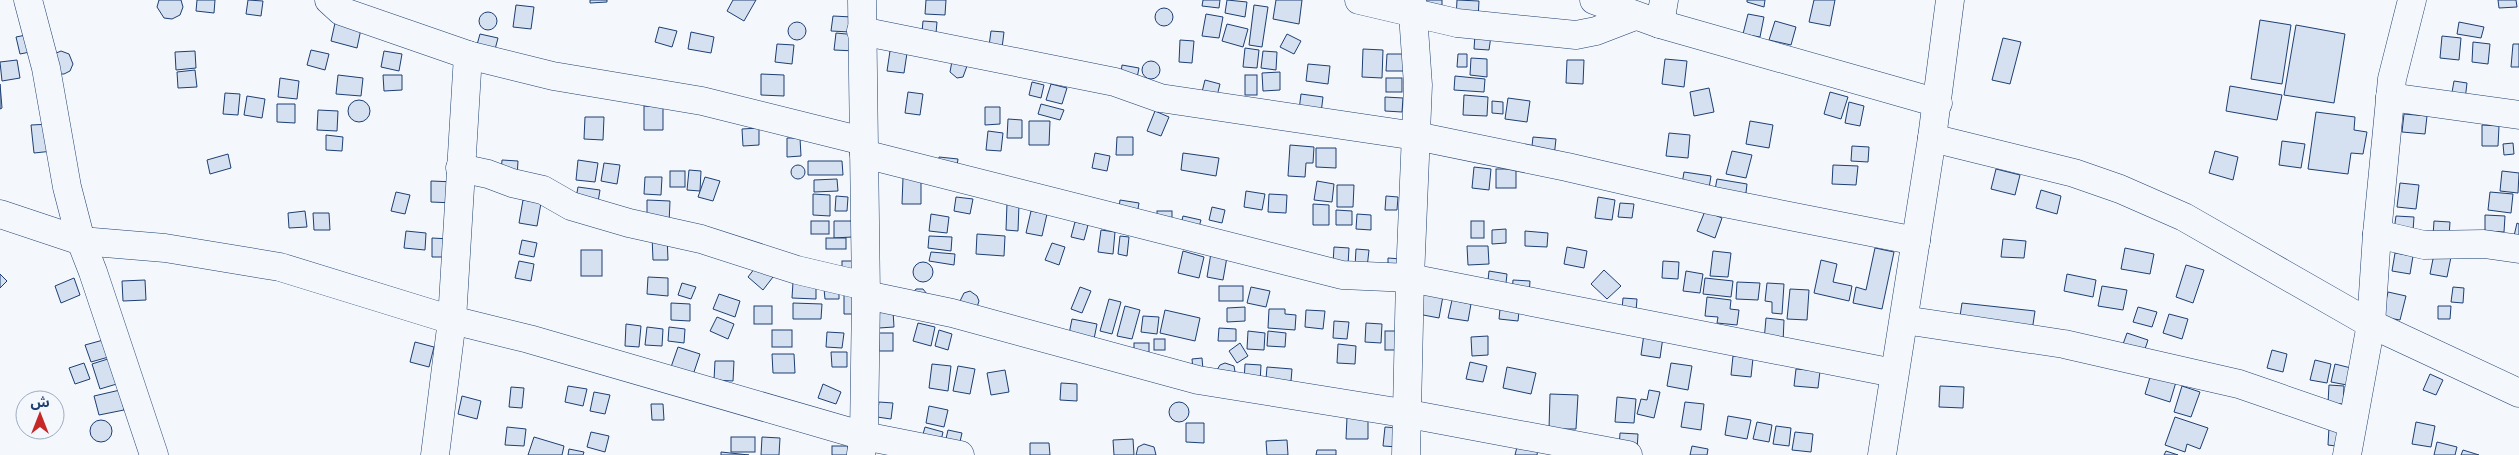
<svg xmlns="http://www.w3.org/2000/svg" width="2519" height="455" font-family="'Zilla Slab','Noto Sans Arabic',serif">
<rect width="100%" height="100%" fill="#f4f7fb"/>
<g fill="#d5e0f0" stroke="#1d3f73">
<path d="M159 0H181L183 7 180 15 172 19 164 18 157 7Z"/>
<path d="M197 0H215L214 13 196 11Z"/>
<path d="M248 0 263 1 261 16 246 14Z"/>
<path d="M590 0H607V2L590 3Z"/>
<path d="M733 0H756L744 21 727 11Z"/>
<path d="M926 0H946L945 15 925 14Z"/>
<path d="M1203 0H1220L1219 8 1202 6Z"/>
<path d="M1227 0 1247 2 1245 17 1225 13Z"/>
<path d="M1276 0H1302L1299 24 1273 19Z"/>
<rect x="1425" y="0" width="17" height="15"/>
<path d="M1457 0 1479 1 1478 19H1456Z"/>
<path d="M1747 0H1765L1764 7 1747 2Z"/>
<path d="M1814 0H1835L1830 26 1809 22Z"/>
<path d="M2498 0H2516L2517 7 2499 8Z"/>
<path d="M516 5 534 7 531 29 513 27Z"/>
<path d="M1254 5 1268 7 1262 47 1249 45Z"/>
<circle cx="1164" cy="17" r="9"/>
<circle cx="488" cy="21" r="9"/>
<path d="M1206 14 1223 17 1219 38 1202 36Z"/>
<path d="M1748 14 1764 17 1760 37 1743 34Z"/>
<path d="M833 16 852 17 850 32 831 31Z"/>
<path d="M2260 20 2291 25 2282 84 2251 79Z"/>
<path d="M923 21 937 22 935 44 921 43Z"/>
<path d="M1775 21 1796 27 1791 45 1769 40Z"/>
<circle cx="797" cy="31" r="9"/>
<path d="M2459 22 2484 27 2481 38 2457 34Z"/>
<path d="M335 23 361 29 357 48 331 41Z"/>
<path d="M1227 24 1248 29 1243 47 1222 41Z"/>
<path d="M2296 25 2345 34 2334 103 2284 95Z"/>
<path d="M659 27 677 31 672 47 655 42Z"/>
<path d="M991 31 1004 32 1002 48 989 46Z"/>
<path d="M691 32 714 37 711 53 688 49Z"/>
<path d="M836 33 857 35 856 51 834 50Z"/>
<path d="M31 34 35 51 20 54 16 37Z"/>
<path d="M480 34 498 38 493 57 475 52Z"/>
<path d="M1287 34 1301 41 1294 54 1280 47Z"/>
<path d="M1475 35 1491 36 1489 50 1474 49Z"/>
<path d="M2442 36 2461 38 2459 60 2440 58Z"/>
<path d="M2003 38 2021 42 2010 84 1992 80Z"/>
<path d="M1180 40 1194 41 1192 63 1179 62Z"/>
<path d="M2473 42 2490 44 2488 64 2472 62Z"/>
<path d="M777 44 794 45 792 64 775 62Z"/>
<path d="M2513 44H2519V67H2511Z"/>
<path d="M1245 48 1259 50 1257 68 1243 67Z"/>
<path d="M1363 49 1383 50 1382 78 1362 77Z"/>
<path d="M311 50 329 54 325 70 307 65Z"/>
<path d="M61 51 69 54 73 64 70 71 64 74H59L54 54Z"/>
<path d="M195 51 196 68 176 70 175 52Z"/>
<path d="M384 51 402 54 399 71 381 67Z"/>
<path d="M890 51 907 53 904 73 887 71Z"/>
<path d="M1263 51 1277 52 1276 70 1261 68Z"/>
<path d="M1387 54H1405V71H1386Z"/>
<path d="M1458 54H1467V67H1457Z"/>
<path d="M1471 58 1487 59V77L1470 75Z"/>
<path d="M1665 59 1687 61 1684 87 1662 84Z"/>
<path d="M17 60 20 78 2 81 0 62Z"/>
<path d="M1567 60H1584L1583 84 1566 83Z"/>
<circle cx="1151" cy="70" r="9"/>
<path d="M952 61 967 66 963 77 957 78 950 72Z"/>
<path d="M1308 64 1330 66 1328 84 1306 81Z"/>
<path d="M1122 65 1139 68 1136 83 1120 81Z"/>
<path d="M195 70 197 87 178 88 177 72Z"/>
<path d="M1280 72V90L1263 91 1262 73Z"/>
<path d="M761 74 784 75V96L761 95Z"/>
<path d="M338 75 363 78 361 96 336 94Z"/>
<path d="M383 75H402V90L384 91Z"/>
<rect x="1245" y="75" width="12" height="20"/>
<path d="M1455 76 1485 79 1484 92 1454 90Z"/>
<path d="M280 78 299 81 297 99 278 97Z"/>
<rect x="1386" y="78" width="16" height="14"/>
<path d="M1205 80 1220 84 1215 104 1200 100Z"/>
<path d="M2454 81 2467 83 2465 100 2451 98Z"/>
<path d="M1032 82 1044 85 1041 98 1029 95Z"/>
<path d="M0 84 2 108 0 109Z"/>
<path d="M1051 84 1067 88 1062 104 1046 100Z"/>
<path d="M2230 86 2282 95 2277 120 2226 111Z"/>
<path d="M1709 88 1714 112 1694 116 1690 92Z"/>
<path d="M908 92 923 94 920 115 905 113Z"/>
<path d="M1830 92 1848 97 1841 119 1824 114Z"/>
<path d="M225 93 240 94 238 115 223 114Z"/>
<path d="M1301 94 1323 97 1321 113 1299 110Z"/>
<path d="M1464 95 1488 97 1487 116 1463 115Z"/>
<path d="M247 96 265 99 262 118 244 115Z"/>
<path d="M1385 97 1403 98 1402 112 1385 111Z"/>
<path d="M1508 98 1530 101 1527 122 1505 119Z"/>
<circle cx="359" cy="111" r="11"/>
<path d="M1492 101 1503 102V114L1492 113Z"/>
<path d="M1849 102 1864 106 1860 126 1845 123Z"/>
<path d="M277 104H295V123L277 122Z"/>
<path d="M1041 104 1064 110 1060 120 1038 114Z"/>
<path d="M644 106 663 107V130H644Z"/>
<path d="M985 107H1000V124L985 125Z"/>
<path d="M318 110 338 111 337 131 317 130Z"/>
<path d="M1155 111 1169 117 1161 136 1147 131Z"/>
<path d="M2316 112 2355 117 2354 130 2367 132 2363 154 2351 153 2348 174 2308 169Z"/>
<path d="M2404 114 2427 116 2425 134 2402 132Z"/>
<path d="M585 117H604L603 140 584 139Z"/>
<path d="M1008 119 1022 120V138H1007Z"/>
<path d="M1029 121H1050L1049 145H1029Z"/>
<path d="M1750 121 1773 125 1769 148 1746 144Z"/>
<path d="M51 124 53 151 34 153 31 125Z"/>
<path d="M2482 125 2499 126 2498 146H2482Z"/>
<path d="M759 128V145L743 146 742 129Z"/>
<path d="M988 131 1003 133 1001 151 986 150Z"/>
<path d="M1669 133 1690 135 1688 158 1666 156Z"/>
<path d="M326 135 343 137 342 151 326 150Z"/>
<path d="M1117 137H1133V155H1116Z"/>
<path d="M1533 137 1556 139 1554 157 1531 155Z"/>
<path d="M787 138H800L801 156 787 157Z"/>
<path d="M2282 141 2305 144 2301 168 2279 165Z"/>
<path d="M2513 143 2514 154 2504 155 2503 144Z"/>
<path d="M1290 145 1314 147 1313 163H1306L1305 177 1288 176Z"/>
<path d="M1852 146 1869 147 1868 162 1851 161Z"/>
<path d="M1316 148H1336V168L1316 167Z"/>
<path d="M1732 151 1752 155 1746 178 1726 174Z"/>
<path d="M2215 151 2238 157 2233 180 2209 173Z"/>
<path d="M1095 153 1110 156 1107 171 1092 168Z"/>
<path d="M1183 153 1219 158 1216 176 1181 170Z"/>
<path d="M228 154 231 168 210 174 207 160Z"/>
<path d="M939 157 958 159 956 173 937 171Z"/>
<path d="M502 160 518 161 517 177 501 175Z"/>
<path d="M578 160 598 163 595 182 576 180Z"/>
<path d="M808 161H842L843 175H808Z"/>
<path d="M604 163 620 165 617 184 601 181Z"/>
<circle cx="798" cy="172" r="7"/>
<path d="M1833 165 1858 166 1856 185 1832 184Z"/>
<path d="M1474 167 1491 169 1489 190 1472 188Z"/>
<rect x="1496" y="169" width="20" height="19"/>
<path d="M1996 169 2020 175 2015 195 1991 189Z"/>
<path d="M689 170 701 171 700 191 687 190Z"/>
<rect x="670" y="171" width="15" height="16"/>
<path d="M2502 171 2519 173 2518 193 2500 191Z"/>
<path d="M1684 172 1711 176 1708 194 1681 190Z"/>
<path d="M645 177H662L661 195 644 194Z"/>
<path d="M705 177 720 181 713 201 698 197Z"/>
<path d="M903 178 921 179V204H902Z"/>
<path d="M837 179 838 191 814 192V180Z"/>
<path d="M1717 179 1747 184 1745 201 1714 195Z"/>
<path d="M431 181 456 182 455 203 431 202Z"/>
<path d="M1317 181 1334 184 1332 202 1314 200Z"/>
<path d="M2400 183 2419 185 2416 209 2397 207Z"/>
<path d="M1337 185H1354L1353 207H1337Z"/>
<path d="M578 187 600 190 597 208 575 204Z"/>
<path d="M2041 190 2061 196 2057 214 2036 208Z"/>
<path d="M1246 191 1265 194 1262 210 1244 207Z"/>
<path d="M396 192 410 195 405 214 391 211Z"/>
<path d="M2490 192 2513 194 2511 213 2488 210Z"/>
<path d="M813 194 830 195V216L813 215Z"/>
<path d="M1269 194 1287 195 1286 213 1268 212Z"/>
<path d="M836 196 848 197 847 211H835Z"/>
<path d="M1386 196 1398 197 1397 210H1385Z"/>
<path d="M956 197 973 199 970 214 954 211Z"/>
<path d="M1598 197 1615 200 1612 220 1595 218Z"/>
<path d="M523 200 541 203 537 226 519 223Z"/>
<path d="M647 200 670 201 669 224H647Z"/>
<path d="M1120 200 1139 203 1136 220 1118 217Z"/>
<path d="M1007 203 1019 204 1018 231 1006 230Z"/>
<path d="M1620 203 1634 204 1632 218 1618 217Z"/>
<path d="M1313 204 1329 205V225H1313Z"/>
<path d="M1212 207 1225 210 1222 223 1209 220Z"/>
<path d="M1336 210 1352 211V225H1336Z"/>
<path d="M305 211 307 227 289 228 288 213Z"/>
<path d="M1031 211 1047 214 1042 236 1026 233Z"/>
<rect x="1157" y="211" width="15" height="15"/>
<path d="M1705 211 1722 218 1715 238 1697 231Z"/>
<path d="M313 213H329L330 230H314Z"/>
<path d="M931 214 949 217 947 233 929 231Z"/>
<path d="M1357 214 1371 215V230L1356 229Z"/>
<path d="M2485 215 2505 216 2504 232 2485 231Z"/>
<path d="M1183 216 1201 220 1196 237 1179 233Z"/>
<path d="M2396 216 2414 217 2413 231 2394 230Z"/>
<rect x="811" y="221" width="18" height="13"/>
<path d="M834 221H852V237L834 238Z"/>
<rect x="1471" y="221" width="13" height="17"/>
<path d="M2434 221 2450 222 2449 237 2433 236Z"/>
<path d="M1075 222 1088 225 1084 240 1071 237Z"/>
<path d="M2517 223 2519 224V237L2514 236Z"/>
<path d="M1506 229V243L1492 244V230Z"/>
<path d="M1101 230 1115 232 1113 254 1098 252Z"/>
<path d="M406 231 426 233 425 250 404 248Z"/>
<path d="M1525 231 1548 233 1547 247 1525 246Z"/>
<path d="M977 234 1005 236 1004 256 976 254Z"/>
<path d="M667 235 668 260H653L652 236Z"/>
<path d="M929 236 952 237 951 251 928 248Z"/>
<path d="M1120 236 1129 237 1127 256 1118 254Z"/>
<path d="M432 238 450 239 449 257H432Z"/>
<rect x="826" y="238" width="20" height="11"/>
<path d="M2003 239 2026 241 2024 258 2001 257Z"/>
<path d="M522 240 537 243 534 257 519 254Z"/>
<path d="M1052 243 1065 247 1059 265 1045 260Z"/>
<path d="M1467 246H1488L1489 264 1468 265Z"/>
<path d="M1334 247 1349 248 1348 265 1333 264Z"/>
<path d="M1567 247 1587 251 1584 268 1564 264Z"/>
<path d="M1875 248 1894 252 1882 309 1853 303 1856 287 1866 290Z"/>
<path d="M2125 248 2154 254 2150 274 2121 269Z"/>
<path d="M1356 249 1369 250 1367 268 1355 267Z"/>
<rect x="581" y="250" width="21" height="26"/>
<path d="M1183 251 1204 257 1199 278 1178 273Z"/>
<path d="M1713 251 1731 253 1728 277 1710 276Z"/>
<path d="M931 252 955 254 954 265 929 261Z"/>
<path d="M1211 253 1227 257 1223 280 1207 277Z"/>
<path d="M2395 253 2413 256 2410 274 2392 271Z"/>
<path d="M2434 254 2451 257 2447 277 2430 274Z"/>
<path d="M1388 258 1401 259V270H1388Z"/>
<path d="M1821 260 1837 264 1833 282 1852 286 1849 301 1814 293Z"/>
<path d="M519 261 534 264 531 281 515 278Z"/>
<rect x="842" y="261" width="15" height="14"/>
<path d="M1663 261 1679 262 1678 279 1662 278Z"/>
<circle cx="923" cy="272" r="10"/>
<path d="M758 264 773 277 763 290 748 277Z"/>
<path d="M2186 265 2204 270 2193 303 2176 297Z"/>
<path d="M1604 270 1621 286 1607 299 1591 284Z"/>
<path d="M1489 271 1507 274 1505 292 1487 290Z"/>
<path d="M1686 271 1703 274 1700 293 1683 291Z"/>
<path d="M0 274 7 281 0 288Z"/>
<path d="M2067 274 2096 280 2093 297 2064 291Z"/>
<path d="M648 277 668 278V296L647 294Z"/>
<path d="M74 278 80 295 61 303 55 286Z"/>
<path d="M1705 278 1733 281 1731 297 1703 294Z"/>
<path d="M145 280 146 300 123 301 122 281Z"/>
<path d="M1513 280 1530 281 1529 296 1512 294Z"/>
<path d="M793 282 816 283V299L792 298Z"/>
<path d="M1737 282 1760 283 1758 300 1736 299Z"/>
<path d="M682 283 696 287 691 299 678 295Z"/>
<path d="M1767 283 1784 284 1782 314 1772 313V302L1765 301Z"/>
<rect x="1219" y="286" width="24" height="15"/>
<path d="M2102 286 2127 290 2123 310 2098 306Z"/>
<path d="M1080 287 1091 291 1082 313 1071 309Z"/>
<path d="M1251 287 1270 291 1266 307 1247 303Z"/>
<path d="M2453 287 2464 288 2463 303 2451 302Z"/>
<path d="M839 288V299H825L824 289Z"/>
<path d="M916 289H923L927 294 913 293Z"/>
<path d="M1790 289 1809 290 1807 320 1787 319Z"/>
<path d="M970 291 977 296 979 301 977 307 960 301 964 293Z"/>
<path d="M1423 292 1443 296 1439 318 1418 314Z"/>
<path d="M2388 292 2406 296 2400 320 2382 317Z"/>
<path d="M719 294 740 301 735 317 713 309Z"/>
<path d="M844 295 861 296 860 314H844Z"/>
<path d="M1707 297 1731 300 1730 309 1739 310 1737 325 1717 323 1718 317 1705 316Z"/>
<path d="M1623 298 1637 299 1636 311 1622 310Z"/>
<path d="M1109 299 1121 302 1112 334 1100 331Z"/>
<path d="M1452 300 1471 304 1468 321 1448 318Z"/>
<path d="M671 303 690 304V321L671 320Z"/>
<path d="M793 303 822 304 821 319H793Z"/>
<path d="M1962 303 2035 311 2032 331 1959 323Z"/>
<rect x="754" y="306" width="18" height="18"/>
<path d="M1125 306 1140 310 1132 339 1117 336Z"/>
<path d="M2438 306H2451L2450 319H2438Z"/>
<path d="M1245 307V321L1227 322V308Z"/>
<path d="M2138 307 2157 312 2152 327 2133 322Z"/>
<path d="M1269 309H1285V314L1296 315 1295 330 1268 328Z"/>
<path d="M1500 309 1519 311 1518 321 1499 319Z"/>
<path d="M1165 310 1200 318 1195 341 1160 333Z"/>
<path d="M1306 310 1325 311 1323 329 1305 327Z"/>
<path d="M893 311 894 327 879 328 878 313Z"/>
<path d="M2169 314 2188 319 2182 339 2163 333Z"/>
<path d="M1143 316 1159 317 1157 334 1141 332Z"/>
<path d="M717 317 734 324 728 339 710 331Z"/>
<path d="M1766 318 1784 320 1783 343 1764 341Z"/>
<path d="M1072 319 1097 324 1094 339 1069 334Z"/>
<path d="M1334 321 1349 322 1347 339 1333 338Z"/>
<path d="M918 323 935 327 931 346 913 341Z"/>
<path d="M1366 323 1382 324 1381 343 1365 342Z"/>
<path d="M626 324 641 326 639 347 625 346Z"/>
<path d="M647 327 663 329 662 346 645 345Z"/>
<path d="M669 327 685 329 684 343 668 341Z"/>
<path d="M1219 328 1236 329V341H1218Z"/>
<rect x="772" y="330" width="20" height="17"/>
<path d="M939 330 952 334 948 350 935 346Z"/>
<path d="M1248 331 1265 333 1264 350 1247 349Z"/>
<path d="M1268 331 1286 333 1285 347 1267 346Z"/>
<rect x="1385" y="331" width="17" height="19"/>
<path d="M827 332 844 333 842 348 826 347Z"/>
<rect x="879" y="333" width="14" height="18"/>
<path d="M2127 333 2148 340 2143 355 2122 347Z"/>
<path d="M1644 334 1663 337 1660 358 1641 355Z"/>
<path d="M1488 336V355L1472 356 1471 337Z"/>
<path d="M107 339 112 356 91 362 85 345Z"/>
<rect x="1154" y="339" width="11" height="11"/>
<path d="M415 342 434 347 429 367 410 362Z"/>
<rect x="1134" y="343" width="15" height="16"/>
<path d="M1240 343 1248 356 1237 363 1229 351Z"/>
<path d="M1338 344 1356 346 1355 364 1337 363Z"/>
<path d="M678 347 700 354 693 375 671 367Z"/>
<path d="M2272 350 2287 354 2283 372 2267 368Z"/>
<path d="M831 352H847V367H832Z"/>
<path d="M772 354H794L795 373H773Z"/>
<path d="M1733 356 1753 358 1751 377 1731 375Z"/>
<path d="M111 358 120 383 100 389 92 364Z"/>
<path d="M1202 358 1203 370H1193L1192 359Z"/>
<path d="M2315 360 2331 364 2327 383 2310 380Z"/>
<path d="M715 361H734L733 381 714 380Z"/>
<path d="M1470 362 1487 366 1483 382 1466 379Z"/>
<path d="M84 363 90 379 75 384 69 368Z"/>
<path d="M1225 363 1234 366 1235 372 1217 370 1220 365Z"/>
<path d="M1671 363 1692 366 1688 390 1667 386Z"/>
<path d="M932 364 951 366 948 391 929 388Z"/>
<path d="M1245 364 1261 365 1260 383 1244 382Z"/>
<path d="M2335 364 2351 368 2347 385 2331 382Z"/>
<path d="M958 366 975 369 970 394 953 391Z"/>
<path d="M1267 367 1292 369 1291 381 1266 379Z"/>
<path d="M1507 367 1536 373 1531 394 1503 388Z"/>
<path d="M1796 369 1820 371 1818 388 1794 386Z"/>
<path d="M1005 370 1009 392 991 395 987 373Z"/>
<path d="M2151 374 2176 382 2170 402 2145 394Z"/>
<path d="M2430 374 2443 380 2436 395 2423 390Z"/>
<path d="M1061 383 1077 384V401L1060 400Z"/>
<path d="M823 384 841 392 836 404 818 398Z"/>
<path d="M2329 385 2344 386 2343 404 2328 403Z"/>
<path d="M568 386 587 389 583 406 565 402Z"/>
<path d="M1940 386 1964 387 1963 408 1939 407Z"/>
<path d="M2182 386 2200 392 2191 417 2174 412Z"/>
<path d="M511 387 524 388 522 408 509 407Z"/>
<path d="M120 390 124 410 99 415 94 396Z"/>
<path d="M1649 390 1660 392 1654 418 1637 414 1641 399 1647 400Z"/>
<path d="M594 392 610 395 605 414 590 411Z"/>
<path d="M1550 394 1578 395 1576 429H1549Z"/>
<path d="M462 396 481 401 477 419 458 414Z"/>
<path d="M1617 397 1636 399 1634 423 1615 422Z"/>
<path d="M879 402 893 403 891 419 877 417Z"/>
<path d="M1685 402 1704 404 1701 430 1681 427Z"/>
<circle cx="1179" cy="412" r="10"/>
<path d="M651 404H663L664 420H652Z"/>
<path d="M929 406 948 410 944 427 926 423Z"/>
<path d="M1728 416 1751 420 1747 439 1725 435Z"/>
<path d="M1347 417H1368V439H1346Z"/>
<path d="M2175 417 2208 428 2200 449 2187 444 2185 452 2165 445Z"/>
<circle cx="101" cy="431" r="11"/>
<path d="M1757 422 1772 425 1769 442 1753 439Z"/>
<path d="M2416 422 2435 426 2431 447 2412 444Z"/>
<path d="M1186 423H1204V443L1186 442Z"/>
<path d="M1776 426 1791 428 1789 446 1773 444Z"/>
<path d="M507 427 526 429 524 446 505 445Z"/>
<path d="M925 427 943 432 939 449 920 445Z"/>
<path d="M1385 427 1399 428 1398 447 1383 446Z"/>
<path d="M2329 427 2345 429 2344 447 2328 445Z"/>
<path d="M948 430 962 433 959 446 945 443Z"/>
<path d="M591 432 609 436 605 452 587 447Z"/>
<path d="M1795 432 1813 434 1811 452 1792 450Z"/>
<path d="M1620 433 1638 434 1637 450 1619 449Z"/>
<path d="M534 437 564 446 562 455H528Z"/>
<rect x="731" y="437" width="24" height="15"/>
<path d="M762 437 780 438 779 455H761Z"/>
<path d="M1133 439 1134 455H1114L1113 440Z"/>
<path d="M1287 440 1288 455H1267L1266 441Z"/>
<path d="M2437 442 2457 447 2455 455H2434Z"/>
<path d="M1030 443H1049L1050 455H1030Z"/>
<path d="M1518 443 1538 449 1537 455H1515Z"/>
<path d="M1144 444 1154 447 1156 455H1136L1138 447Z"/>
<rect x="832" y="446" width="16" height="9"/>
<path d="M1692 446 1708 449 1707 455H1690Z"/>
<path d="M569 449 584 452 583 455H568Z"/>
<path d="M1317 450H1336V455H1316Z"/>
<path d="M2463 450 2479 455H2461Z"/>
<path d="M2166 451 2178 455H2164Z"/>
<path d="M721 452 749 455H721Z"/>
</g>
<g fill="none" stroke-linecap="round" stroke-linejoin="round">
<g stroke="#1d3f73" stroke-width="29">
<g id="minor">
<path d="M28 0 46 68 67 187 81 241 93 272 154 455"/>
<path d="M329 0 341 11 468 55 553 76 702 101 863 141"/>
<path d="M1359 0 1457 23 1576 35 1596 31 1635 16"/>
<path d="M1594 0 1660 24 1938 103"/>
<path d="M1660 24 1664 0"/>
<path d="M861 31 1115 82 1160 98 1416 136 1567 167 1714 201 1916 241"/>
<path d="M2390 97 2519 115"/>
<path d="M1932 138 2074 173 2120 189 2184 217 2371 324 2519 393"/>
<path d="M864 154 1342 275 1410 278 1894 373"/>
<path d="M460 168 488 174 512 183 543 190 571 206 629 223 701 239 797 270 865 286"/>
<path d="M0 214 81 241 165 248 280 267 452 320 529 339 864 436 960 455"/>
<path d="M2377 234 2424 245 2484 244 2519 249"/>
<path d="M866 295 952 313 1198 380 1409 414 1628 455"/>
<path d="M1904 320 2064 344 2239 384 2352 423"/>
<path d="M861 454 864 436 866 295 862 0"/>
<path d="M435 455 452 320 468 55"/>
<path d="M1406 455 1410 278 1418 85 1412 0"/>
<path d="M1882 455 1932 138 1950 0"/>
<path d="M2347 455 2371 324 2377 234 2392 79 2412 0"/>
</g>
</g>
<use href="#minor" stroke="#f4f7fb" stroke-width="28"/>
</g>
<g transform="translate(40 415)"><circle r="24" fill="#f4f7fb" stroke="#9eadc5"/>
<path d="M0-4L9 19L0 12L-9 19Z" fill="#c62828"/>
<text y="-8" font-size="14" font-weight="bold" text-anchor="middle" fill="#1d3f73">ش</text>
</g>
</svg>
